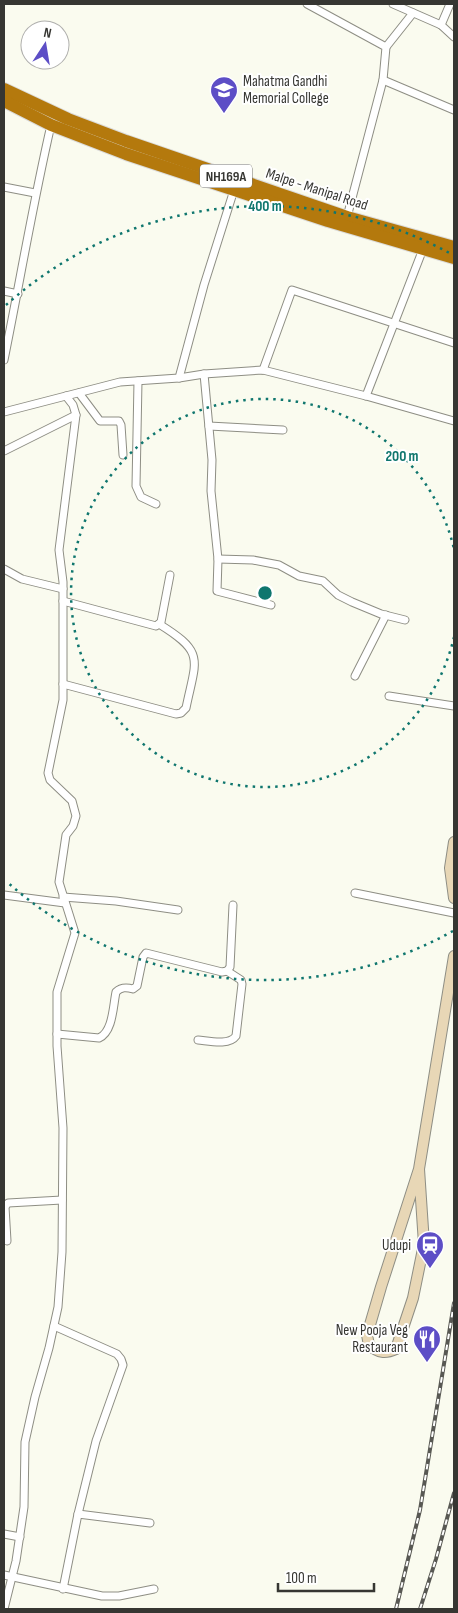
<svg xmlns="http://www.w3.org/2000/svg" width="458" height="1613" font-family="'Sofia Sans Condensed',sans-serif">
<rect width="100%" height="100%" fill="#fafbef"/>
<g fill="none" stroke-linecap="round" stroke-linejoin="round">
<g stroke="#8e8e84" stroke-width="9">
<g id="street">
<path d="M307 4 386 47 383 80 347 217"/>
<path d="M393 4 441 25 454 37"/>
<path d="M441 25 450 4"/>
<path d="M386 47 413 13"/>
<path d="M383 80 454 110"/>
<path d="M4 187 35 193"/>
<path d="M4 291 18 294"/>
<path d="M4 360C20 281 33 203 51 125"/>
<path d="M263 370 292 290 454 343"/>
<path d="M204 374 212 460 211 491 218 559 217 591 271 605"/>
<path d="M179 378 204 285 234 190"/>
<path d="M138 381 136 486 141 497 156 504"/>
<path d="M79 393 100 421H119L121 425 123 455"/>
<path d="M366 396 423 249"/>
<path d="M4 412 120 382 179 378 204 374 263 370 366 396 454 421"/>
<path d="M209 426 283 430"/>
<path d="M4 451 76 415"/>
<path d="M218 559 253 560 279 565 299 576 323 581 338 595 352 602 381 614 405 620"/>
<path d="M4 569 22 579 63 589"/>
<path d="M63 601 156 626 161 622 170 575"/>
<path d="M355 676 386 615"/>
<path d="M63 684 176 714 181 713 186 708C196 659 206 653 159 624"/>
<path d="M389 696 454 706"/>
<path d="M355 893 454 913"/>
<path d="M4 895 65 903"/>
<path d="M63 897 116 901 178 910"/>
<path d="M57 1034 99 1038C113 1032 113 1006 116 992 121 987 126 987 133 989L137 986 143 957 146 953 222 972 227 971 230 967 233 905"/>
<path d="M198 1040C209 1041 229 1046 236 1036L242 984 241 980 227 971"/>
<path d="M7 1241 5 1207 8 1203 62 1200"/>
<path d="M54 1326 117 1354 121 1359 123 1365 96 1441 78 1514 63 1589"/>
<path d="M78 1514 150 1523"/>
<path d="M4 1534 20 1537"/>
<path d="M4 1575 102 1596H119L154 1589"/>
<path d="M4 1609 16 1561 24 1507 25 1442 35 1397 49 1348 58 1307 62 1252 63 1128 57 1046V992L75 933 59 882 66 835 73 826 76 816 72 801 50 780 48 773 63 700V582L59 550 76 415 73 405 66 396"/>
</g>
</g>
<g stroke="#8e8e84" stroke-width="12">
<g id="secondary">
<path d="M454 842 450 868 454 898"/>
<path d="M419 1169 424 1244 413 1298 396 1349C385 1354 379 1353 369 1345L367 1335 381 1287 419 1169 454 956"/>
</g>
</g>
<g stroke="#dbdbda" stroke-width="14">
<g id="highway">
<path d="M4 89 68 119 126 141 347 217 454 247"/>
<path d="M4 101 51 125 126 154 328 221 454 258"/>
</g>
</g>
<use href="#street" stroke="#fff" stroke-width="7"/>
<use href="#secondary" stroke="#e8d7b6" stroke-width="10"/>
<use href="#highway" stroke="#b4790d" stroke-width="12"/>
<g stroke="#585853" stroke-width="4">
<g id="rail">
<path d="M396 1609 420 1510 454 1303"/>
<path d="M420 1609 436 1559 454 1493"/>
</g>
</g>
<use href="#rail" stroke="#fff" stroke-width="2" stroke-dasharray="5.5" stroke-linecap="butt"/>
</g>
<g fill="none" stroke="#0f766e" stroke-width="2.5" stroke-dasharray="2.5 5">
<path d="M454 637A194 194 0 1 1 454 549"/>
<path d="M453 931A387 387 0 0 1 6 881M6 305A387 387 0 0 1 453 255"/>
</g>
<defs>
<g id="university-pin" transform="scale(1.4375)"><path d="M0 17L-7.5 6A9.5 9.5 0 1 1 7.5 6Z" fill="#5d4ec6" stroke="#fff"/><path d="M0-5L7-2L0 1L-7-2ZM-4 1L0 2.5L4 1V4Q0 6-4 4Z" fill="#fff"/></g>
<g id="station-pin" transform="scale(1.4375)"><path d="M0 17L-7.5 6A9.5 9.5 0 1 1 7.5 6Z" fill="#5d4ec6" stroke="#fff"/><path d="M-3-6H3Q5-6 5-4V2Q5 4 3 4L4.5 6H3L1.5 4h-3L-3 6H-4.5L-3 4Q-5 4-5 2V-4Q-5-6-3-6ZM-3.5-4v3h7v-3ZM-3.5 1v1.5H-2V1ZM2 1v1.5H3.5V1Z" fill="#fff"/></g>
<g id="restaurant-pin" transform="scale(1.4375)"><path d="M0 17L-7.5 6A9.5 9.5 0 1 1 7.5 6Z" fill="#5d4ec6" stroke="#fff"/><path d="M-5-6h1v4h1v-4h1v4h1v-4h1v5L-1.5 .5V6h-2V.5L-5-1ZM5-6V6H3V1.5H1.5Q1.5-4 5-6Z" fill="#fff"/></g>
</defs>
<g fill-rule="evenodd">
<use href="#university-pin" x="224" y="90"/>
<use href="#station-pin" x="430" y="1245"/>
<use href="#restaurant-pin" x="427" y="1339"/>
</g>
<g text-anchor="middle" stroke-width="4" stroke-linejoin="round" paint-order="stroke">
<rect fill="#fff" stroke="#727270" stroke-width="1" x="200" y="164.5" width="52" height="23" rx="4"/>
<g font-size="14" font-weight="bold" fill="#363632">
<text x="226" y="181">NH169A</text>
</g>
<g font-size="15" fill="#363632" stroke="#fff" text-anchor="end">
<text x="243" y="86" text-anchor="start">Mahatma Gandhi<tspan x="243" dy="17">Memorial College</tspan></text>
<text x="411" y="1250">Udupi</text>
<text x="408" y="1335">New Pooja Veg<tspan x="408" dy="17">Restaurant</tspan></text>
</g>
<g font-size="15" fill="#363632" stroke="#fff">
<text transform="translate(317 189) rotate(18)" y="5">Malpe - Manipal Road</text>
</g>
</g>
<circle cx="265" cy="593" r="8" fill="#0f766e" stroke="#fff" stroke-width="2.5"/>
<g font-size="15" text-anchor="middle" font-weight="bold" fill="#0f766e" stroke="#fff" stroke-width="4" stroke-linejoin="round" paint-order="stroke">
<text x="265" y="211">400 m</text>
<text x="402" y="461">200 m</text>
</g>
<rect width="458" height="1613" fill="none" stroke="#363632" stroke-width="10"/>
<g transform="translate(45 45) rotate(12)"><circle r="24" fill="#ffffff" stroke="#afafad"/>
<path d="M0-4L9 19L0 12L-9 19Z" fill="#5d4ec6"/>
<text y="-8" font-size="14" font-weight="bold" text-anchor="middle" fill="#363632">N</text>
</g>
<path d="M278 1583v8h96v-8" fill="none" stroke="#363632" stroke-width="2.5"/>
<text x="286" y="1583" font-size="15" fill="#363632" stroke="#ffffff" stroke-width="4" paint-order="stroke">100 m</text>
</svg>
